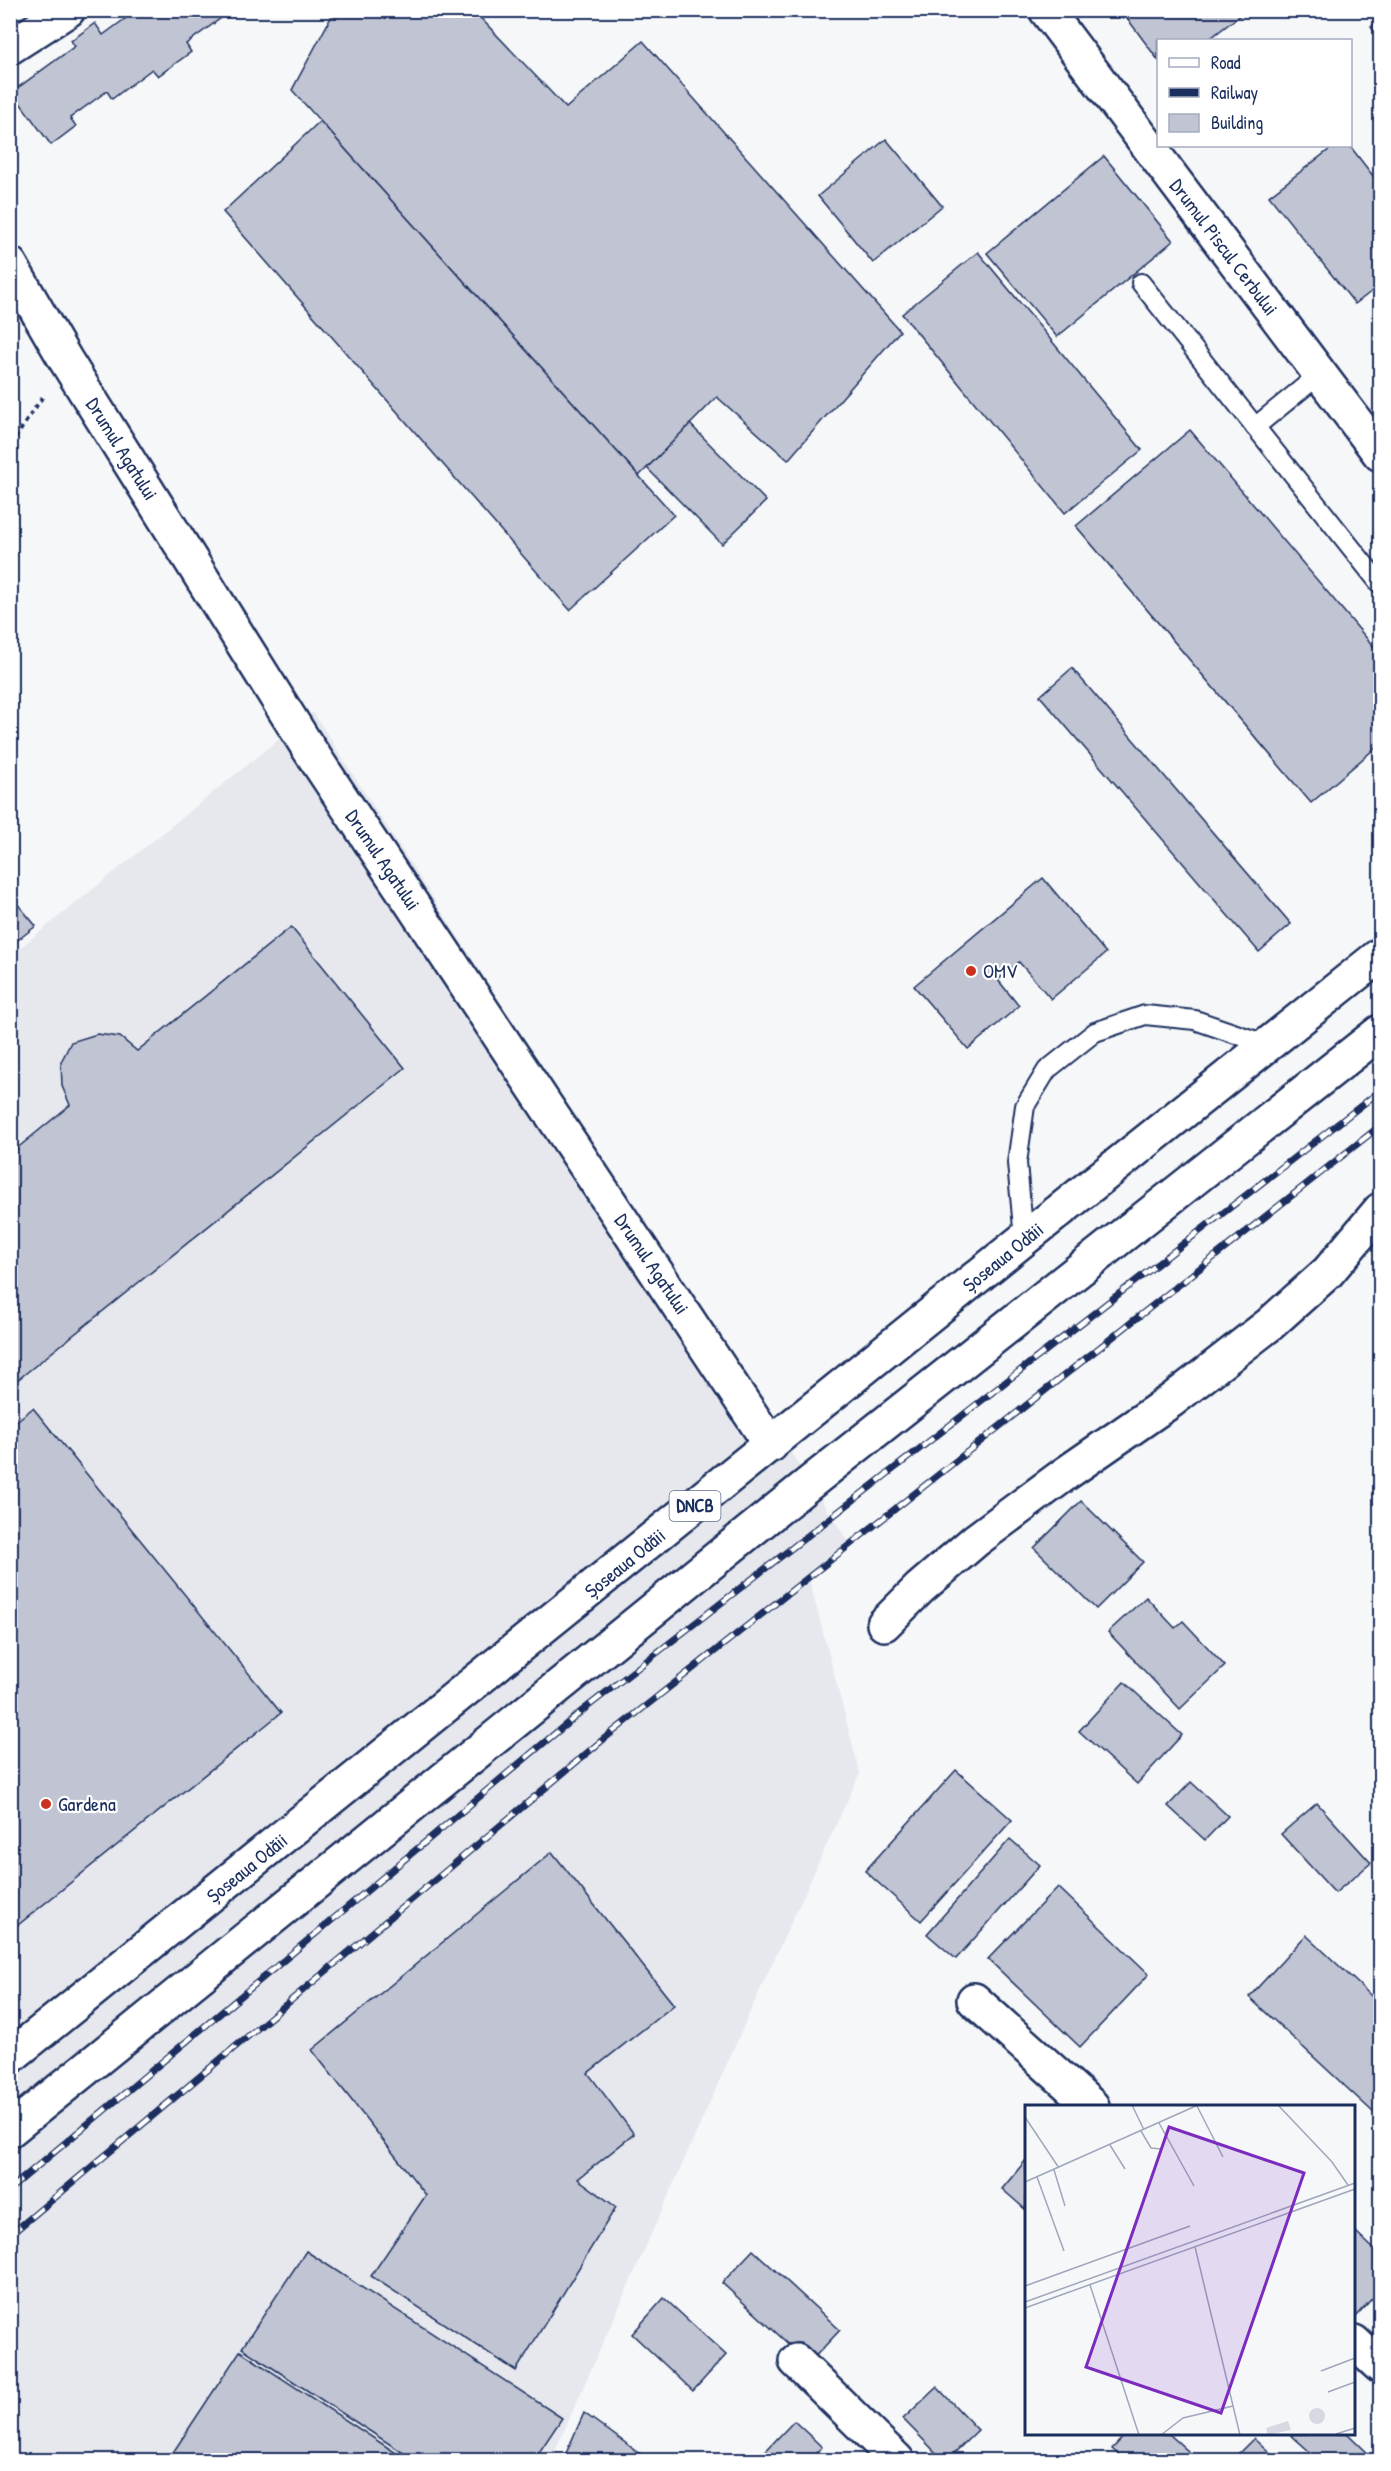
<svg xmlns="http://www.w3.org/2000/svg" width="1391" height="2471" font-family="'Patrick Hand',sans-serif">
<rect width="100%" height="100%" fill="#f6f7f9"/>
<filter id="ink" filterUnits="userSpaceOnUse"><feTurbulence type="fractalNoise" baseFrequency=".0167" numOctaves="2"/><feDisplacementMap in="SourceGraphic" scale="12" xChannelSelector="R" yChannelSelector="G"/><feConvolveMatrix kernelMatrix="1 2 1 2 8 2 1 2 1" color-interpolation-filters="sRGB"/></filter>
<g filter="url(#ink)">
<path fill="#e6e8ee" d="M313 712 851 1546 809 1579 860 1773 758 1994 551 2460H11V955Z"/>
<g fill="#c0c4d3" stroke="#1b2f5e" stroke-width="1.5">
<path d="M137 10H232L186 44 191 52 158 76 152 69 112 99 107 91 70 118 76 126 51 145 12 92 75 46 71 41 95 23 103 35Z"/>
<path d="M335 10H473L566 108 643 41 900 331 788 460 717 397 639 476 292 90Z"/>
<path d="M1121 10H1247L1208 40H1158V60Z"/>
<path d="M1380 18V39L1371 27Z"/>
<path d="M320 121 674 515 570 610 223 212Z"/>
<path d="M886 139 942 206 873 263 818 196Z"/>
<path d="M1334 146H1350L1380 185V285L1355 304 1269 196Z"/>
<path d="M1104 156 1173 241 1057 337 987 253Z"/>
<path d="M978 252 1142 450 1065 513 902 314Z"/>
<path d="M690 424 766 501 722 544 647 468Z"/>
<path d="M1190 430 1380 654V744L1311 803 1076 526Z"/>
<path d="M1072 668 1291 924 1259 952 1040 696Z"/>
<path d="M1043 878 1106 953 1051 999 1019 962 998 980 1019 1006 968 1049 914 986Z"/>
<path d="M10 895 36 926 10 946Z"/>
<path d="M291 927 405 1068 10 1386V1154L70 1105 62 1086 61 1062 71 1042 97 1034 120 1037 137 1051Z"/>
<path d="M33 1408 281 1713 18 1925 10 1917V1426Z"/>
<path d="M1081 1501 1143 1562 1096 1609 1034 1548Z"/>
<path d="M1146 1597 1175 1628 1183 1621 1225 1666 1180 1709 1108 1632Z"/>
<path d="M1124 1682 1182 1735 1137 1784 1079 1731Z"/>
<path d="M956 1770 1012 1820 921 1921 865 1871Z"/>
<path d="M1191 1782 1228 1816 1205 1840 1168 1806Z"/>
<path d="M1317 1803 1371 1863 1335 1893 1281 1834Z"/>
<path d="M1010 1839 1040 1865 956 1959 927 1934Z"/>
<path d="M552 1852 674 2005 588 2073 634 2134 578 2179 616 2207 516 2371 371 2276 426 2195 312 2050Z"/>
<path d="M1058 1887 1149 1974 1080 2047 988 1959Z"/>
<path d="M1306 1935 1380 2004V2108L1375 2114 1249 1997Z"/>
<path d="M1026 2160V2210L1002 2189Z"/>
<path d="M1354 2230 1380 2255V2290L1354 2318Z"/>
<path d="M753 2250 840 2330 809 2363 722 2283Z"/>
<path d="M306 2251 562 2418 534 2460H414L242 2348Z"/>
<path d="M664 2298 726 2355 693 2391 632 2334Z"/>
<path d="M240 2351 407 2460H168Z"/>
<path d="M937 2387 978 2430 947 2460H943L903 2419Z"/>
<path d="M584 2413 649 2460H563Z"/>
<path d="M794 2421 822 2447 809 2460H757Z"/>
<path d="M1126 2434H1169L1198 2460H1125L1112 2449Z"/>
<path d="M1290 2434H1348L1375 2460H1319Z"/>
<path d="M1254 2438 1278 2460H1232Z"/>
</g>
<g fill="none" stroke-linecap="round" stroke-linejoin="round">
<g stroke="#1b2f5e" stroke-width="22">
<g id="service">
<path d="M1141 283 1380 584"/>
<path d="M1255 427 1320 374"/>
<path d="M1024 1239 1017 1163 1025 1106 1047 1070 1095 1032 1145 1015 1195 1020 1268 1045"/>
</g>
</g>
<g stroke="#1b2f5e" stroke-width="38">
<g id="minor">
<path d="M1046 10 1380 454"/>
<path d="M10 47 68 10"/>
<path d="M10 264 65 359 307 746 771 1445"/>
<path d="M884 1624 920 1588 976 1540 1065 1474 1172 1400 1270 1324 1328 1272 1380 1210"/>
<path d="M974 2000 1092 2106"/>
<path d="M1354 2342 1380 2366"/>
<path d="M796 2361 897 2460"/>
</g>
</g>
<g stroke="#1b2f5e" stroke-width="38">
<g id="primary">
<path d="M10 2057 1024 1239 1380 955"/>
<path d="M10 2130 811 1482 1380 1032"/>
</g>
</g>
<path stroke="#1b2f5e" stroke-width="4" stroke-dasharray="4.5 4.5" stroke-linecap="butt" d="M10 446 43 396"/>
<use href="#service" stroke="#fff" stroke-width="18"/>
<use href="#minor" stroke="#fff" stroke-width="33"/>
<use href="#primary" stroke="#fff" stroke-width="33"/>
<g stroke="#1b2f5e" stroke-width="7">
<g id="rail">
<path d="M10 2189 582 1711 1380 1091"/>
<path d="M10 2235 605 1738 1380 1126"/>
</g>
</g>
<use href="#rail" stroke="#fff" stroke-width="4.5" stroke-dasharray="14" stroke-linecap="butt"/>
</g>
</g>
<g fill="#c8321e" stroke="#fff" stroke-width="2">
<circle cx="971" cy="971" r="6"/>
<circle cx="46" cy="1804" r="6"/>
</g>
<g text-anchor="middle" stroke-width="4.5" stroke-linejoin="round" paint-order="stroke">
<rect fill="#fff" stroke="#5f6d8e" stroke-width="1.5" x="669.5" y="1491" width="51" height="30" rx="4.5"/>
<g font-size="18" font-weight="bold" fill="#1b2f5e">
<text x="695" y="1512">DNCB</text>
</g>
<g font-size="20" fill="#1b2f5e" stroke="#fff">
<text transform="translate(1224 247) rotate(53)" y="7">Drumul Piscul Cerbului</text>
<text transform="translate(122 449) rotate(58)" y="7">Drumul Agatului</text>
<text transform="translate(383 860) rotate(56)" y="7">Drumul Agatului</text>
<text transform="translate(1003 1257) rotate(-39)" y="7">Șoseaua Odăii</text>
<text transform="translate(652 1264) rotate(56)" y="7">Drumul Agatului</text>
<text transform="translate(625 1563) rotate(-39)" y="7">Șoseaua Odăii</text>
<text transform="translate(247 1868) rotate(-39)" y="7">Șoseaua Odăii</text>
</g>
<g font-size="20" fill="#1b2f5e" stroke="#fff" text-anchor="start">
<text x="983" y="978">OMV</text>
<text x="58" y="1811">Gardena</text>
</g>
</g>
<g transform="translate(1025 2105)">
<rect width="330" height="330" fill="#f6f7f9"/>
<path d="M284 311a8 8 0 1 1 16 0a8 8 0 1 1-16 0ZM263 316 266 325 243 330 241 323Z" fill="#d6d9e2"/>
<path fill="none" stroke="#9ea7bb" stroke-width="1.5" d="M107 0 119 25M253 0 307 57 323 80M172 1 198 52M0 12 34 63M134 18 169 81M116 26 126 43 136 44M85 40 100 64M29 65 40 101M12 72 39 146M0 77 173 0M170 142 215 330M65 180 114 330M0 181 165 121M0 197 330 78M0 203 330 84M296 266 330 253M303 287 330 277M311 329 330 323M136 330 158 313 208 301"/>
<path fill="#7b2cbf" fill-opacity="0.15" stroke="#7b2cbf" stroke-width="3" d="M144 22 279 68 196 308 61 262Z"/>
<rect width="330" height="330" fill="none" stroke="#1b2f5e" stroke-width="3"/>
</g>
<rect width="1391" height="2471" fill="none" stroke="#fff" stroke-width="36"/>
<rect x="18" y="18" width="1355" height="2435" fill="none" stroke="#1b2f5e" stroke-width="2" filter="url(#ink)"/>
<rect x="1157" y="39" width="195" height="108" fill="#ffffff" stroke="#a4acbf" stroke-width="1.5"/>
<rect x="1169" y="58" width="30" height="9" fill="#ffffff" stroke="#a4acbf" stroke-width="1.5"/>
<text x="1211" y="69" font-size="18" fill="#1b2f5e">Road</text>
<rect x="1169" y="88" width="30" height="9" fill="#1b2f5e" stroke="#a4acbf" stroke-width="1.5"/>
<text x="1211" y="99" font-size="18" fill="#1b2f5e">Railway</text>
<rect x="1169" y="114" width="30" height="18" fill="#c0c4d3" stroke="#a4acbf" stroke-width="1.5"/>
<text x="1211" y="129" font-size="18" fill="#1b2f5e">Building</text>
</svg>
